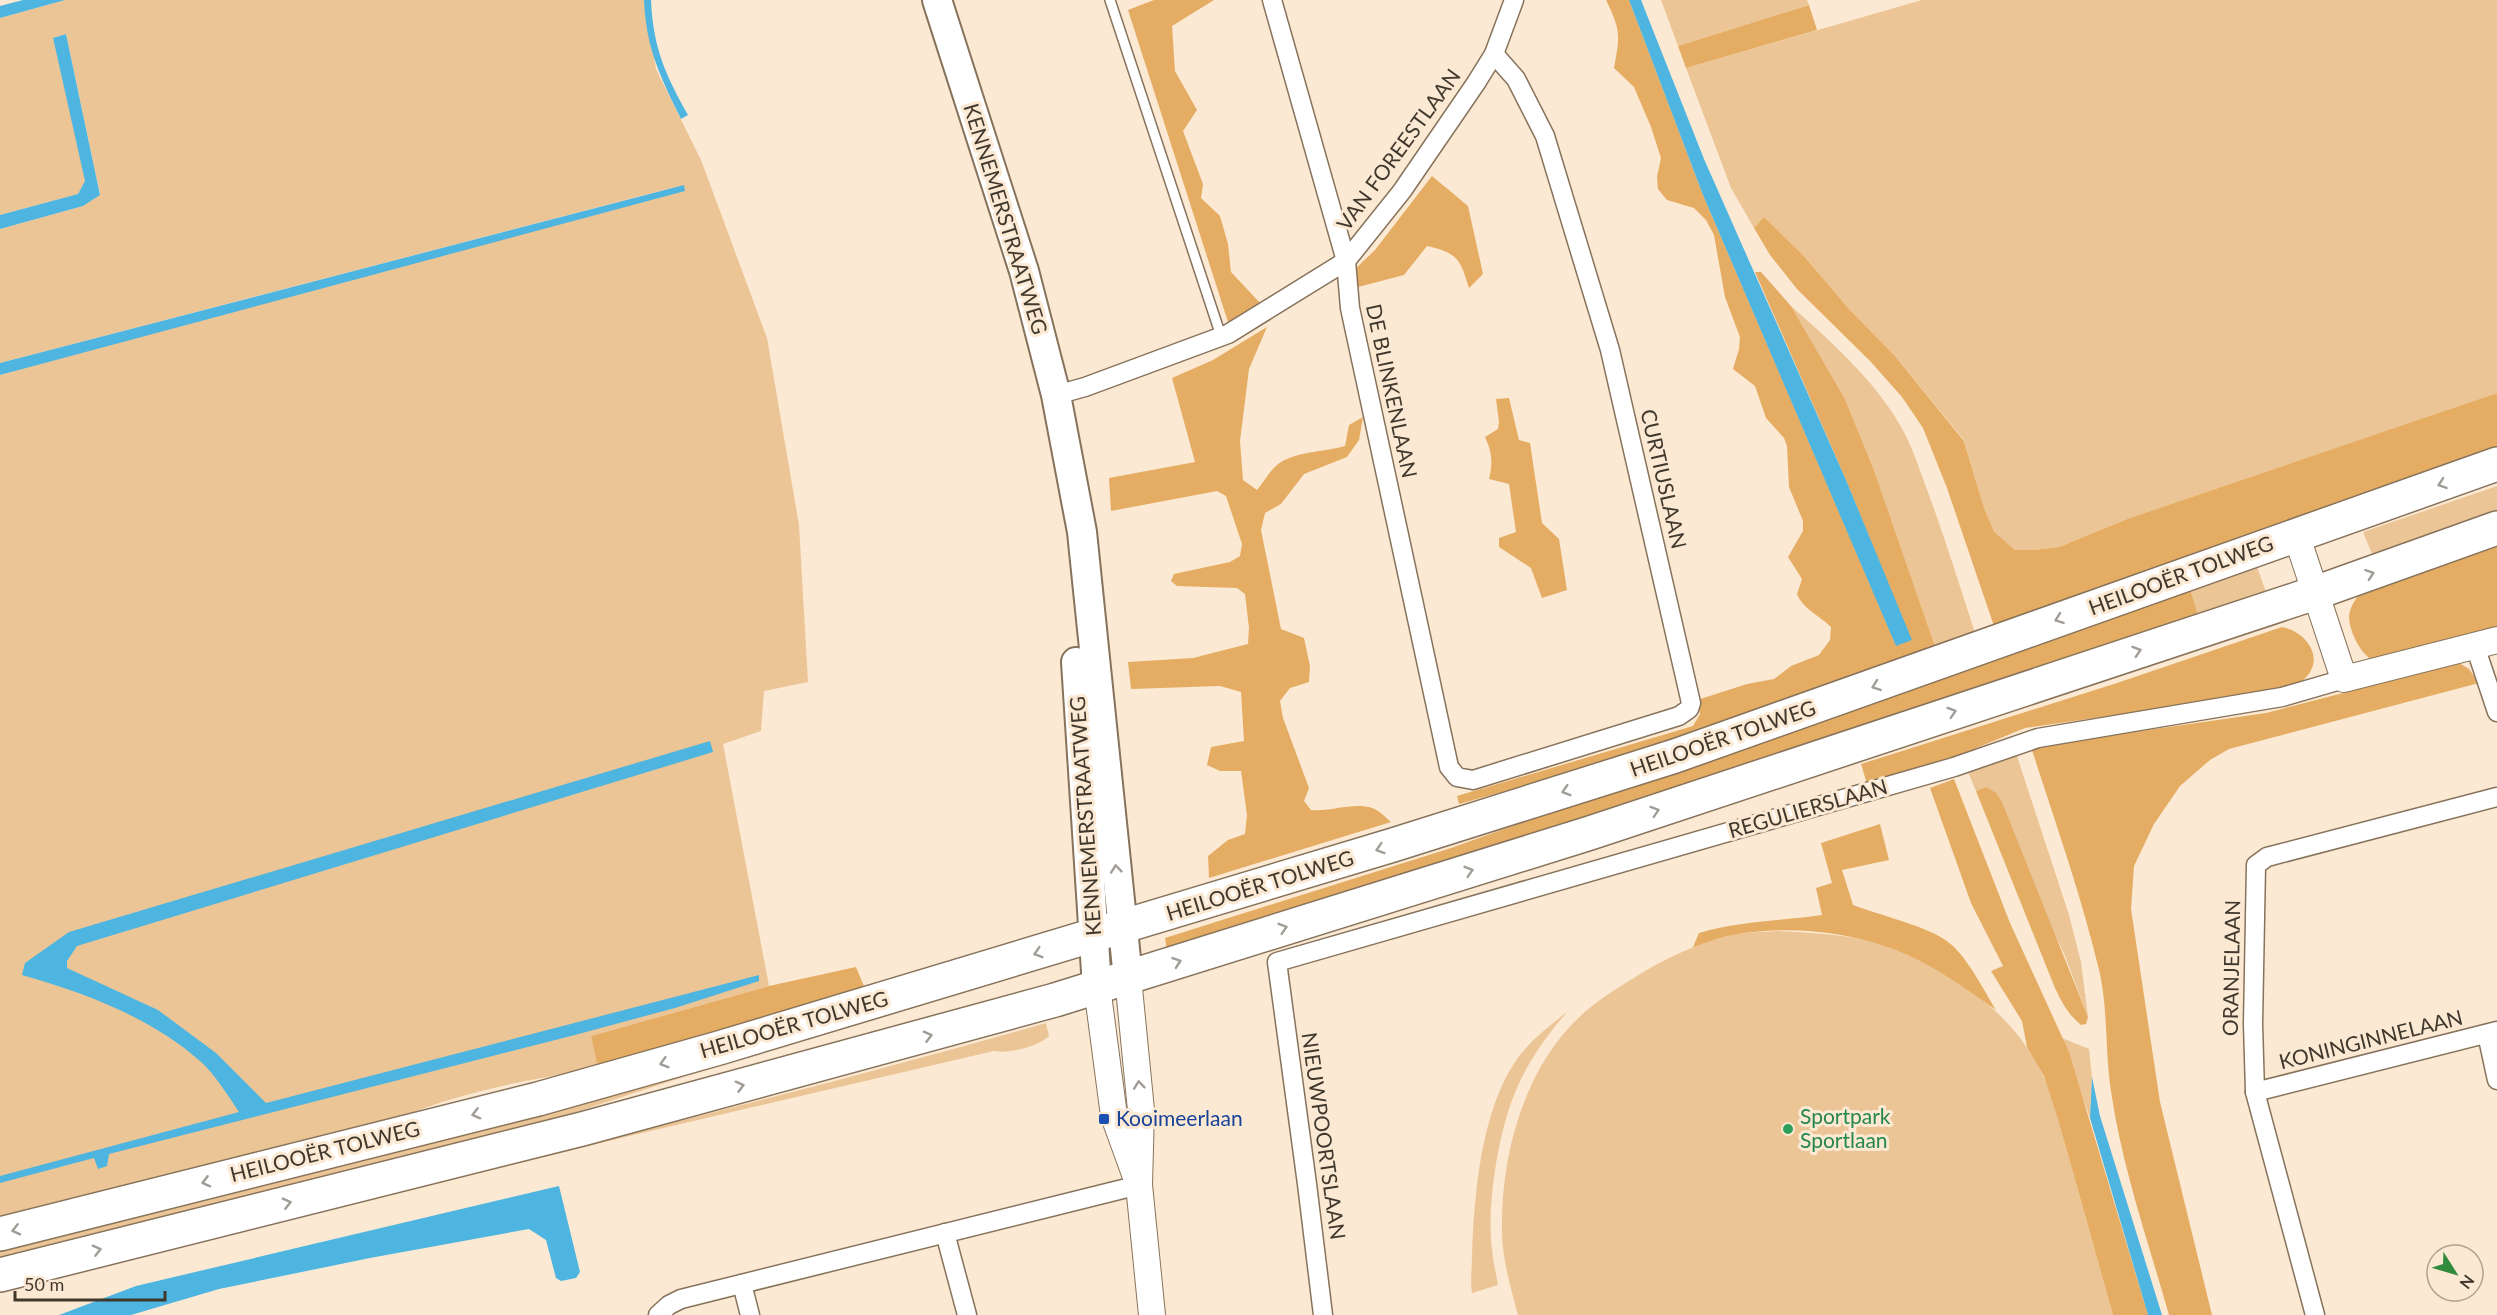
<svg xmlns="http://www.w3.org/2000/svg" width="2497" height="1315" font-family="Lato,sans-serif">
<rect width="100%" height="100%" fill="#fbe9d3"/>
<g fill="#ecc596">
<path d="M65 0H644L656 69 701 160 767 338 799 525 808 682 764 691 761 731 723 744 769 986 591 1036 598 1069C526 1079 443 1095 378 1128L0 1221V375L683 185 0 363V229L83 206 100 194 66 34 53 38 86 180 78 194 0 215V18Z"/>
<path d="M1661 0H1807L1809 5 1678 46Z"/>
<path d="M1922 0H2497V393L2127 519 2059 547 2034 550H2015L1994 533 1984 508 1964 440 1894 355 1849 309 1803 255 1764 217 1754 228 1731 188 1686 68Z"/>
<path d="M1791 306C1834 344 1880 385 1906 436 1913 450 1918 465 1923 479 1943 531 1959 584 1976 636L1937 652 1874 470 1845 399Z"/>
<path d="M2497 486V515L2374 559 2363 532Z"/>
<path d="M2255 561 2267 595 2199 617 2189 586Z"/>
<path d="M2016 753 2069 915 2081 962 2088 1017 2065 956 1986 787 1976 791 1968 772Z"/>
<path d="M1778 931C1813 933 1851 934 1885 946 1950 969 2013 1012 2043 1075 2056 1102 2062 1133 2070 1162 2084 1213 2099 1264 2113 1315H1518C1511 1289 1503 1262 1502 1235 1500 1154 1525 1059 1592 1006 1606 995 1622 985 1637 976 1666 958 1699 942 1733 935 1747 932 1763 932 1778 931Z"/>
<path d="M1567 1012C1548 1034 1529 1060 1517 1088 1499 1127 1486 1207 1492 1249 1493 1261 1496 1273 1498 1285L1472 1293C1470 1281 1472 1268 1472 1256 1474 1195 1481 1110 1517 1059 1531 1040 1549 1026 1567 1012Z"/>
<path d="M1046 1023 1049 1036C1039 1046 1009 1054 994 1051L625 1137 0 1292V1286C350 1202 700 1121 1046 1023Z"/>
<path d="M2062 1038 2089 1049 2092 1077 2090 1118Z"/>
<path d="M763 1051 530 1127 0 1262V1243Z"/>
</g>
<g fill="#e5ad63">
<path d="M1154 0H1214L1172 26 1175 71 1197 110 1183 131 1203 184 1201 198 1220 216 1228 244 1231 272 1261 304 1228 322 1128 10Z"/>
<path d="M1606 0H1629L1703 195 1896 645 1911 640 1846 480 1755 272H1761L1791 306 1845 399 1874 470 1937 652 1631 756 1459 804 1457 796 1693 726 1700 714 1697 700 1747 684 1774 679 1791 666 1819 655 1830 640 1831 627C1820 616 1802 608 1797 594L1802 579 1788 557 1803 531V521L1789 487 1787 446 1784 438 1766 418 1755 386 1733 369 1739 349 1740 337 1725 297 1714 235 1706 220 1694 208 1667 200 1658 189 1657 177 1661 158 1651 127 1634 87 1614 68C1620 35 1621 31 1606 0Z"/>
<path d="M1809 5 1817 30 1686 68 1678 46Z"/>
<path d="M1432 176 1468 206 1483 274 1469 288C1460 258 1457 253 1427 246L1404 275 1358 287 1354 270 1375 250Z"/>
<path d="M1764 217 1803 255 1849 309 1894 355 1964 441 1984 508 1994 532 2015 550H2034L2059 547 2127 519 2497 393V447L1995 629 1947 488 1923 428 1902 397 1871 362 1797 289 1770 255 1754 228Z"/>
<path d="M1267 327 1249 369 1240 441 1243 480 1257 490C1264 482 1272 467 1281 462 1300 451 1324 452 1345 446L1349 425 1363 417 1359 440 1347 457 1304 474 1281 504 1265 513 1261 530 1281 629 1304 638 1310 666 1309 682 1290 688 1280 701 1283 718 1309 788 1304 801 1311 810C1331 812 1353 802 1372 808 1379 810 1386 818 1391 822L1209 878 1208 856 1228 840 1245 834 1247 815 1241 771H1220L1207 765 1211 747 1244 741 1241 692 1220 686 1131 689 1128 662 1193 658 1248 644 1249 628 1245 594 1237 588 1177 586 1171 581 1174 574 1230 562 1240 556 1242 544 1226 496 1217 491 1111 511 1109 478 1195 462 1172 378 1213 360Z"/>
<path d="M1509 398 1519 440 1530 443 1542 523 1559 539 1567 590 1542 598 1531 568 1499 547V538L1516 532 1509 484 1489 479C1493 463 1492 452 1485 437L1498 429 1499 422 1496 399Z"/>
<path d="M2497 540V634L2374 661C2361 655 2350 633 2349 618 2349 608 2355 600 2361 592Z"/>
<path d="M2189 586 2199 617 1832 739 1167 952 1165 938 1451 848Z"/>
<path d="M2282 627C2308 632 2327 661 2302 681 2294 688 2285 689 2276 692L2025 728 1940 763 1867 784 1861 764 2117 683Z"/>
<path d="M2459 663 2469 669 2479 683 2229 749 2210 760 2180 786 2154 824 2134 866 2131 909 2160 1102 2212 1315H2169C2148 1241 2122 1167 2111 1091 2105 1052 2108 1012 2100 974 2082 897 2055 822 2031 747L2266 713Z"/>
<path d="M1954 779 2010 923 2069 1052 2148 1315H2113L2058 1119 2044 1076 2027 1047 2022 1021 1991 971 2003 966 1971 903 1930 788Z"/>
<path d="M1986 787 1996 793 2002 802 2088 1017 2086 1024 2081 1025C2068 1014 2062 1003 2055 988L1976 791Z"/>
<path d="M1880 824 1889 860 1842 870 1853 905C1876 914 1930 927 1948 942 1967 956 1983 989 1996 1010 1961 985 1925 959 1884 946 1838 930 1781 926 1733 935 1720 937 1706 943 1693 947L1699 933C1738 921 1781 921 1822 915L1816 888 1832 883 1821 843Z"/>
<path d="M856 967 866 991 598 1069 591 1036 769 986Z"/>
</g>
<g fill="#4eb5e0">
<path d="M23 0H65L0 18V6Z"/>
<path d="M644 0H651C653 47 665 74 688 115L681 119C660 76 646 48 644 0Z"/>
<path d="M1629 0H1641L1704 159 1846 480 1912 640 1896 646 1703 195Z"/>
<path d="M66 34 100 195 83 206 0 229V215L78 194 85 181 53 38Z"/>
<path d="M684 185 685 191 0 375V363Z"/>
<path d="M710 741 713 752 77 946 67 961V968L158 1010 216 1053 266 1103 759 975V981L675 1008 571 1036 109 1154 107 1166 98 1169 94 1158 0 1183V1176L239 1112C228 1096 215 1074 200 1061 150 1017 85 993 22 975L25 963 69 932Z"/>
<path d="M2092 1077 2100 1116 2162 1315H2148L2090 1118Z"/>
<path d="M559 1186 580 1272 576 1278 561 1281 556 1278 546 1240 529 1229 370 1258 219 1289 131 1315H59L136 1286Z"/>
</g>
<g fill="none" stroke-linecap="round" stroke-linejoin="round">
<g stroke="#87735b" stroke-width="12">
<path id="lane" d="M1110 0 1221 336"/>
</g>
<g stroke="#87735b" stroke-width="21">
<g id="street">
<path d="M1272 0 1346 261 1350 308 1449 767 1457 777 1473 780 1679 716 1689 709 1691 703 1610 350 1545 136 1516 79 1494 54"/>
<path d="M1056 395 1085 387 1228 334 1346 261 1402 191 1476 83 1494 54 1514 0"/>
<path d="M2475 646 2497 712"/>
<path d="M2487 1034 2497 1080"/>
<path d="M2255 1092 2497 1031"/>
<path d="M945 1233 967 1315"/>
<path d="M742 1284 750 1315"/>
<path d="M658 1315 669 1305 681 1299 1139 1185"/>
<path d="M1323 1315 1307 1184 1277 962 1954 767 2038 738 2282 697 2344 679"/>
<path d="M2315 1315 2255 1092 2253 1024 2256 865 2267 857 2497 797"/>
</g>
</g>
<g stroke="#87735b" stroke-width="28">
<g id="secondary">
<path d="M2296 534 2344 679 2497 640"/>
<path d="M1128 978 1141 1110 1139 1185 1152 1315"/>
<path d="M1097 987 1114 1116 1135 1174"/>
</g>
</g>
<g stroke="#87735b" stroke-width="32">
<g id="primary">
<path d="M937 0 1024 271 1056 395 1082 532 1128 978"/>
<path d="M1076 662 1097 987"/>
</g>
</g>
<g stroke="#87735b" stroke-width="36">
<g id="highway">
<path d="M0 1234 538 1099 719 1048 1393 845 1675 756 2497 464"/>
<path d="M0 1275 582 1129 1055 1000 1590 833 2315 593 2497 528"/>
</g>
</g>
<use href="#lane" stroke="#fff" stroke-width="9"/>
<use href="#street" stroke="#fff" stroke-width="18"/>
<use href="#secondary" stroke="#fff" stroke-width="26"/>
<use href="#primary" stroke="#fff" stroke-width="28"/>
<use href="#highway" stroke="#fff" stroke-width="33"/>
</g>
<defs><path id="oneway-chevron" d="M-2-3.5L2.5 0L-2 3.5" fill="none" stroke-width="1.6" stroke-linecap="round" stroke-linejoin="round" transform="scale(1.5)"/></defs>
<g stroke="#a09c96">
<use href="#oneway-chevron" transform="translate(2442 484) rotate(161)"/>
<use href="#oneway-chevron" transform="translate(2370 574) rotate(-19)"/>
<use href="#oneway-chevron" transform="translate(2059 619) rotate(160)"/>
<use href="#oneway-chevron" transform="translate(2137 651) rotate(-18)"/>
<use href="#oneway-chevron" transform="translate(1876 686) rotate(160)"/>
<use href="#oneway-chevron" transform="translate(1952 712) rotate(-18)"/>
<use href="#oneway-chevron" transform="translate(1566 791) rotate(163)"/>
<use href="#oneway-chevron" transform="translate(1655 811) rotate(-18)"/>
<use href="#oneway-chevron" transform="translate(1380 849) rotate(163)"/>
<use href="#oneway-chevron" transform="translate(1116 869) rotate(-96)"/>
<use href="#oneway-chevron" transform="translate(1469 871) rotate(-17)"/>
<use href="#oneway-chevron" transform="translate(1283 928) rotate(-17)"/>
<use href="#oneway-chevron" transform="translate(1038 953) rotate(163)"/>
<use href="#oneway-chevron" transform="translate(1177 962) rotate(-19)"/>
<use href="#oneway-chevron" transform="translate(928 1036) rotate(-15)"/>
<use href="#oneway-chevron" transform="translate(664 1063) rotate(164)"/>
<use href="#oneway-chevron" transform="translate(1139 1085) rotate(-96)"/>
<use href="#oneway-chevron" transform="translate(740 1086) rotate(-15)"/>
<use href="#oneway-chevron" transform="translate(476 1114) rotate(166)"/>
<use href="#oneway-chevron" transform="translate(206 1182) rotate(166)"/>
<use href="#oneway-chevron" transform="translate(287 1203) rotate(-14)"/>
<use href="#oneway-chevron" transform="translate(16 1230) rotate(166)"/>
<use href="#oneway-chevron" transform="translate(97 1250) rotate(-14)"/>
</g>
<rect fill="#1a4fb4" stroke="#fbe9d3" stroke-width="2" x="1098" y="1113" width="12" height="12" rx="3"/>
<circle fill="#2e9e5b" stroke="#fbe9d3" stroke-width="2" cx="1788" cy="1129" r="6"/>
<g text-anchor="middle" stroke-width="6" stroke-linejoin="round" paint-order="stroke">
<g font-size="21" fill="#40382d" stroke="#fbe9d3">
<text transform="translate(1399 150) rotate(-54)" y="7">VAN FOREESTLAAN</text>
<text transform="translate(1005 219) rotate(73)" y="7">KENNEMERSTRAATWEG</text>
<text transform="translate(1391 391) rotate(78)" y="7">DE BLINKENLAAN</text>
<text transform="translate(1663 479) rotate(77)" y="7">CURTIUSLAAN</text>
<text transform="translate(2181 576) rotate(-20)" y="7">HEILOOËR TOLWEG</text>
<text transform="translate(1723 739) rotate(-19)" y="7">HEILOOËR TOLWEG</text>
<text transform="translate(1808 809) rotate(-16)" y="7">REGULIERSLAAN</text>
<text transform="translate(1086 816) rotate(-94)" y="7">KENNEMERSTRAATWEG</text>
<text transform="translate(1260 886) rotate(-17)" y="7">HEILOOËR TOLWEG</text>
<text transform="translate(2232 968) rotate(-89)" y="7">ORANJELAAN</text>
<text transform="translate(794 1025) rotate(-16)" y="7">HEILOOËR TOLWEG</text>
<text transform="translate(2371 1040) rotate(-14)" y="7">KONINGINNELAAN</text>
<text transform="translate(1323 1136) rotate(82)" y="7">NIEUWPOORTSLAAN</text>
<text transform="translate(325 1152) rotate(-14)" y="7">HEILOOËR TOLWEG</text>
</g>
<g font-size="21" fill="#27864d" stroke="#fbe9d3" text-anchor="start">
<text x="1800" y="1124">Sportpark<tspan x="1800" dy="24">Sportlaan</tspan></text>
</g>
<g font-size="21" fill="#164399" stroke="#fbe9d3" text-anchor="start">
<text x="1116" y="1126">Kooimeerlaan</text>
</g>
</g>
<g transform="translate(2455 1273) rotate(127)"><circle r="28" fill="#fbe9d3" stroke="#b0a291" stroke-width="1.5"/>
<path d="M0-4.5L10 22L0 15L-10 22Z" fill="#308b3c"/>
<text y="-9" font-size="16" font-weight="bold" text-anchor="middle" fill="#40382d">N</text>
</g>
<path d="M15 1291v9h150v-9" fill="none" stroke="#40382d" stroke-width="3"/>
<text x="24" y="1291" font-size="18" fill="#40382d" stroke="#fbe9d3" stroke-width="4.5" paint-order="stroke">50 m</text>
</svg>
